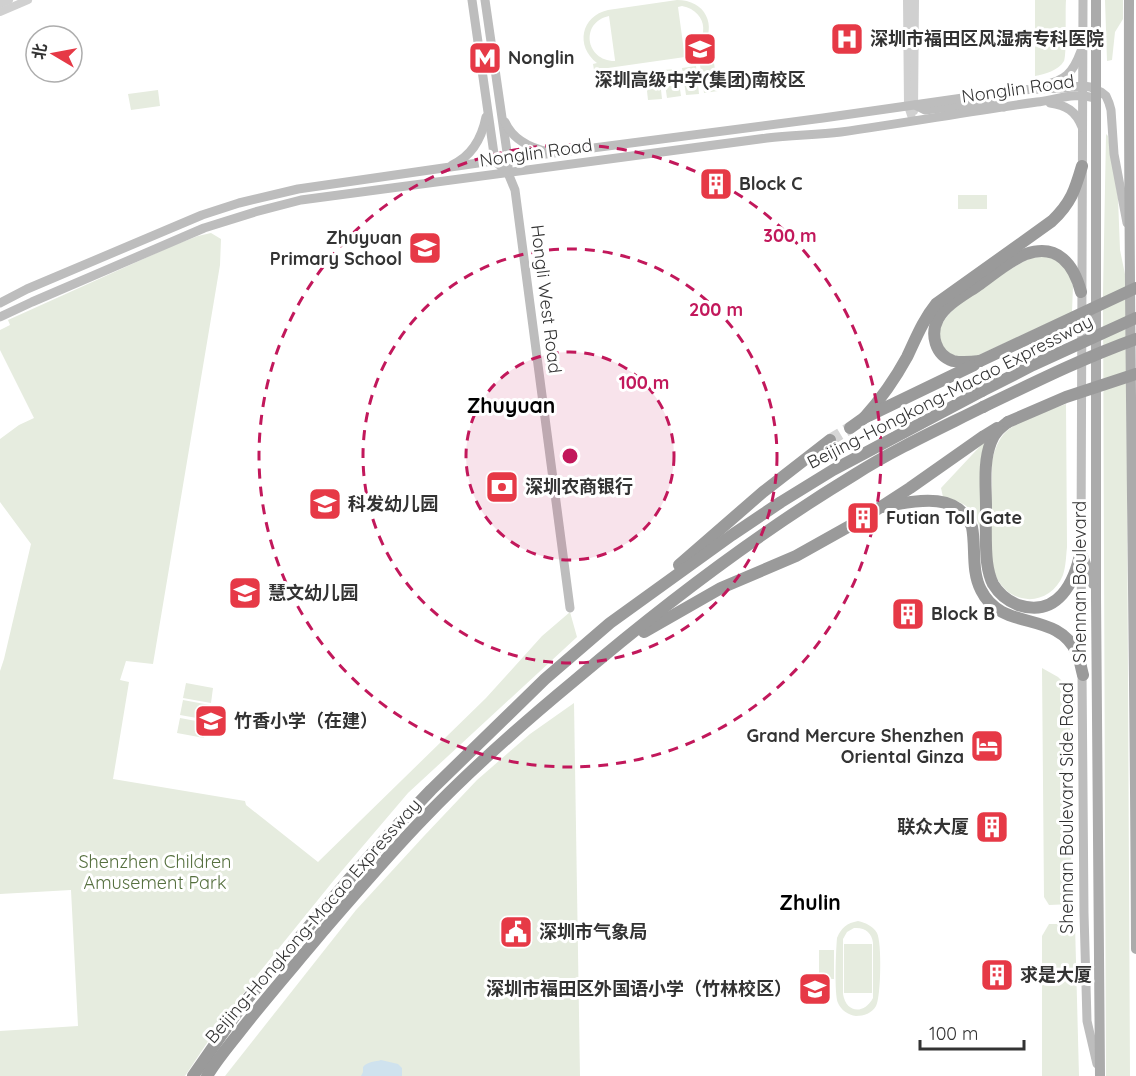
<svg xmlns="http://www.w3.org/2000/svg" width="1136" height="1076" font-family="Quicksand,'Noto Sans SC',sans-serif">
<rect width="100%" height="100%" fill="#fff"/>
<g fill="#e6ecdf" fill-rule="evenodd">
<path d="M677 0C705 0 718 25 702 48L713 47V53L594 70 593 64 597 63C575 46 581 16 608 10ZM682 6C709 11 711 44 684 51L678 7ZM609 16 615 60V61C585 61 580 22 609 16Z"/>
<path d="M1035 0H1066C1065 11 1067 55 1064 61 1058 71 1045 74 1035 76Z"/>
<path d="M1105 0H1123V19L1115 32 1112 60 1107 61Z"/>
<path d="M714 63 718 91 704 93 700 65Z"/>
<path d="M696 66 699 94 686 95 682 68Z"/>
<path d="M677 69 681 96 667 98 663 70Z"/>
<path d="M659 71 662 99 648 100 645 73Z"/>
<path d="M158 90 160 106 131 110 128 94Z"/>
<path d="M1106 134 1108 136 1118 198 1120 250 1126 279 1130 1076H1106L1103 295Z"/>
<rect x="958" y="195" width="29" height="14"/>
<path d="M211 233 221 239 220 265 153 664 126 661 120 680 129 682 113 779 245 801 246 805 318 862 486 698 542 636 570 612 577 637 408 793 334 880 254 979 213 1034 185 1076H0V1031L78 1026 71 890 0 894V671L4 659 31 544 0 502V439L19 425 34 418 0 350V330L10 325 8 320 172 246 198 236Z"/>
<path d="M1050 256 1067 265 1073 286 1072 312 970 359 948 354C944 347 939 341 939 333 942 308 1000 276 1021 263L1031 258Z"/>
<path d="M1066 404 1067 547C1066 556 1066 566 1063 575 1050 607 1010 607 996 576 988 557 991 536 991 516 992 498 992 479 992 461 994 452 997 443 1003 435 1015 420 1048 411 1066 404Z"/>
<path d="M985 441 980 528C973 507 964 502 943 497L941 488Z"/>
<path d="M1042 668 1058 677 1066 685 1075 701 1063 770 1062 821 1071 847 1072 904 1049 905 1044 897Z"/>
<path d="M186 683 213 688 211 703 183 698Z"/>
<path d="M183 700 210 705 208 720 180 715Z"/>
<path d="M574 703 580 1076H225L356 910 424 836 477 780 530 734Z"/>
<path d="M180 718 207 723 204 738 177 733Z"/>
<path d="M858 921C866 923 873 926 877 933 882 942 881 998 876 1006 872 1013 864 1016 856 1016 848 1015 841 1010 838 1003 834 994 836 949 837 938 841 928 847 923 858 921ZM854 928C865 927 872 933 873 943V998C864 1015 846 1013 843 994V939L847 932Z"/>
<path d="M1049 924H1075L1079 1076H1042V936Z"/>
<rect x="844" y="944" width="28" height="49"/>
<rect x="819" y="950" width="15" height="29"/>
</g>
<path fill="#cfe2ee" d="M381 1060 398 1064 402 1068V1076H361L363 1072V1067C368 1061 375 1062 381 1060Z"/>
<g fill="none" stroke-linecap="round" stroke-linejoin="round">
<g stroke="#d6d6d6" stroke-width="12" stroke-dasharray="12 6" stroke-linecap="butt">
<path d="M830 440 850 428"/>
<path d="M855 523 873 512"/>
</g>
<g stroke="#d0d0d0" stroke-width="8">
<path d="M907 0 908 106 913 121"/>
<path d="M0 4 9 0"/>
<path d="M0 12 28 0"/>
<path d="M914 111 915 0"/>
</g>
<g stroke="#bdbdbd" stroke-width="9">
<path d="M472 0 495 161 508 173"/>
<path d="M485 0 508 159V173L515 190 570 608"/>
<path d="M1083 0 1081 550 1084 913 1087 1021 1097 1064"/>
<path d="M1043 85C1065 81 1073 73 1081 51"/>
<path d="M1050 103C1066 105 1076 111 1082 127"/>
<path d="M915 105 925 110 993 102H998L1004 107"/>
<path d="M505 122C513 140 530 148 549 152"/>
<path d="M452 165C472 156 482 137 486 117"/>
<path d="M0 303 27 289 202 215 239 203 298 189 478 163 823 118 1019 90 1062 88 1083 86 1090 87 1101 92 1106 96 1109 103 1111 110 1114 154 1127 223"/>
<path d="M0 317 32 302 204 228 255 212 301 200 767 138C792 135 816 135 841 132 906 123 971 111 1037 102 1055 100 1078 91 1096 99"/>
</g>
<g stroke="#ababab" stroke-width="10">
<path d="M1096 0V597L1100 1076"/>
<path d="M1129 0C1128 316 1135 633 1136 949"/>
<path d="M1081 550 1093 584"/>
</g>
<g stroke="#9a9a9a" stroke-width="12">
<path d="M980 361C971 362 962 363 953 361 935 355 930 334 938 319 946 304 966 294 980 284 994 274 1009 261 1026 254 1058 243 1074 265 1081 292"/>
<path d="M864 418C881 399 895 379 907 357 916 338 923 320 936 304L1052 221C1071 203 1075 190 1082 166"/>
<path d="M1008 422C1000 428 994 433 991 442 983 462 986 486 986 507 986 525 985 544 987 562 988 570 990 578 993 584 999 594 1008 601 1018 605 1058 618 1075 582 1081 550"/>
<path d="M850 428 864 418 974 365"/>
<path d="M881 507C911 502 957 489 972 527 976 547 971 571 981 590 1002 633 1056 609 1077 653 1080 660 1081 668 1083 675"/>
<path d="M873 512 910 488 984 436 997 428"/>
<path d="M679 565 763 492 830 440"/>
<path d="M644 632 721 588 796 556 855 523"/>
<path d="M193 1076 243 1004 350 878 390 833 431 790 545 679 610 623 732 535 781 502 833 470 982 391"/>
<path d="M207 1076C216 1061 227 1048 238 1034 265 999 295 965 324 930 357 892 389 854 424 818 471 769 522 724 574 681 662 606 755 535 854 475 895 449 939 429 983 407"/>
</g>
<g stroke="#9a9a9a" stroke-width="12">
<path d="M980 361 1136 288"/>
<path d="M982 391 1033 365 1136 318"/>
<path d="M983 407C1033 383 1083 358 1136 339"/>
<path d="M1008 422 1066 397 1136 374"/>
</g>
</g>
<circle cx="570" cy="456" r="104" fill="#c2185b" fill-opacity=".12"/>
<g fill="none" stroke="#c2185b" stroke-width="3" stroke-dasharray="10 8">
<circle cx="570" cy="456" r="104"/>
<circle cx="570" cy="456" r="207"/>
<circle cx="570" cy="456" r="311"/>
</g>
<defs>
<g id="hospital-square" transform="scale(1.725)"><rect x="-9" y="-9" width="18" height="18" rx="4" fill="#e63946" stroke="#fff"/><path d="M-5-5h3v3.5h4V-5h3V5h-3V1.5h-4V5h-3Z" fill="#fff"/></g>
<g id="school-square" transform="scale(1.725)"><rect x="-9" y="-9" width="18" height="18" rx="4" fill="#e63946" stroke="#fff"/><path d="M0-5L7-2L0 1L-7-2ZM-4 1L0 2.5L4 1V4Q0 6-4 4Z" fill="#fff"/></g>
<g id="metro-square" transform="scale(1.725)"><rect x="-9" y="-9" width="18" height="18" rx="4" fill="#e63946" stroke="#fff"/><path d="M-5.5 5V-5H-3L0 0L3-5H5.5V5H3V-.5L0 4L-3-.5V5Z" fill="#fff"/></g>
<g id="building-square" transform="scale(1.725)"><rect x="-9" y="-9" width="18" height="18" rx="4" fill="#e63946" stroke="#fff"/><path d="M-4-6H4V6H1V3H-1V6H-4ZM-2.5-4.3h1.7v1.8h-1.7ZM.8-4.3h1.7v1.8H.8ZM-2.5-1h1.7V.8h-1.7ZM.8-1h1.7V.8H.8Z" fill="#fff"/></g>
<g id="bank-square" transform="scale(1.725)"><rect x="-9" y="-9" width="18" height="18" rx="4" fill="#e63946" stroke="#fff"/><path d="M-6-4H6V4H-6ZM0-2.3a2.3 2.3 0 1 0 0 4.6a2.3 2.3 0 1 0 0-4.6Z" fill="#fff"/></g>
<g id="university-square" transform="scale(1.725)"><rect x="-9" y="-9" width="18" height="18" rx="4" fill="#e63946" stroke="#fff"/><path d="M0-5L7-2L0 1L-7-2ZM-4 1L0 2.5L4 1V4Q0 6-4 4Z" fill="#fff"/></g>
<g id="hotel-square" transform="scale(1.725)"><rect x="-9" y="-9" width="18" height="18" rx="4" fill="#e63946" stroke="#fff"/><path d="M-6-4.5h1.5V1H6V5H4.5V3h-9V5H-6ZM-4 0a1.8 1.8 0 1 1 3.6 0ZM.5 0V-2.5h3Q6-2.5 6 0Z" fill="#fff"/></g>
<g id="civic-square" transform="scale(1.725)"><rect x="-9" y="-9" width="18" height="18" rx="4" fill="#e63946" stroke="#fff"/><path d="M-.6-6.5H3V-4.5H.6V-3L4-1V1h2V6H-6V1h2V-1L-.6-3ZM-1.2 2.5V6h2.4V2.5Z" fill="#fff"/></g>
</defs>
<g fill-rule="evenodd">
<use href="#hospital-square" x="847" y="39"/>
<use href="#school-square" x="700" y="49"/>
<use href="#metro-square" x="485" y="58"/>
<use href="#building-square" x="716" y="184"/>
<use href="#school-square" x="425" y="248"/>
<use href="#bank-square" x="502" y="487"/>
<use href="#school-square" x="325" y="504"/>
<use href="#building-square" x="863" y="518"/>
<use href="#school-square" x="245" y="593"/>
<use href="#building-square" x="908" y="614"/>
<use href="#university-square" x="211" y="721"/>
<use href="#hotel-square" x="987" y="746"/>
<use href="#building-square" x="992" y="827"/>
<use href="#civic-square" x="516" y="932"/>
<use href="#building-square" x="997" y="975"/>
<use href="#school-square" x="815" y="989"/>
</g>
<g text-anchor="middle" stroke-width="6" stroke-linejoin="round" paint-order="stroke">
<g font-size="18" font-weight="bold" fill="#333" stroke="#fff" text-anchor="start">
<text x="870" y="45">深圳市福田区风湿病专科医院</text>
<text x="508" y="64">Nonglin</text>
<text x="700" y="86" text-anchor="middle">深圳高级中学(集团)南校区</text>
<text x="739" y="190">Block C</text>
<text x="402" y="244" text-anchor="end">Zhuyuan<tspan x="402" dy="21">Primary School</tspan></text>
<text x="525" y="493">深圳农商银行</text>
<text x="348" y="510">科发幼儿园</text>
<text x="886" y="524">Futian Toll Gate</text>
<text x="268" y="599">慧文幼儿园</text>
<text x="931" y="620">Block B</text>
<text x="234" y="727">竹香小学（在建）</text>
<text x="964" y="742" text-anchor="end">Grand Mercure Shenzhen<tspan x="964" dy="21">Oriental Ginza</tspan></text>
<text x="969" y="833" text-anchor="end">联众大厦</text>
<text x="539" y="938">深圳市气象局</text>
<text x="1020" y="981">求是大厦</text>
<text x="792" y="995" text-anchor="end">深圳市福田区外国语小学（竹林校区）</text>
</g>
<g font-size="18" fill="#333" stroke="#fff">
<text transform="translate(1018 89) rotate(-8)" y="6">Nonglin Road</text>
<text transform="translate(536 153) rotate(-8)" y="6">Nonglin Road</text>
<text transform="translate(546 299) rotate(83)" y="6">Hongli West Road</text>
<text transform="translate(950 392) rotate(-27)" y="6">Beijing-Hongkong-Macao Expressway</text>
<text transform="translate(1080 582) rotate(-90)" y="6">Shennan Boulevard</text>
<text transform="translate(1067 808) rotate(-90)" y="6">Shennan Boulevard Side Road</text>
<text transform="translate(313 921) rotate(-49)" y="6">Beijing-Hongkong-Macao Expressway</text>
</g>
<g font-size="18" fill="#56703f" stroke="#fff">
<text x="155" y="868">Shenzhen Children<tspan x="155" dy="21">Amusement Park</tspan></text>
</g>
<g font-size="21" font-weight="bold" fill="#000" stroke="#fff">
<text x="511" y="413">Zhuyuan</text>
<text x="810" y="910">Zhulin</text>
</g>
</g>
<circle cx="570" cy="456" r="9" fill="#c2185b" stroke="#fff" stroke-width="3"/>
<g font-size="18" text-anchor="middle" font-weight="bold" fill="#c2185b" stroke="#fff" stroke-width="6" stroke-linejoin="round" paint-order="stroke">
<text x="790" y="242">300 m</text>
<text x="716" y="316">200 m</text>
<text x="644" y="389">100 m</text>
</g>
<g transform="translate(54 54) rotate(280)"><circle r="28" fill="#ffffff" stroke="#adadad" stroke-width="1.5"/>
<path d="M0-4.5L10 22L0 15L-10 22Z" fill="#e63946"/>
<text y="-9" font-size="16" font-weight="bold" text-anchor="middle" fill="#333333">北</text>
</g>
<path d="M920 1040v9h104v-9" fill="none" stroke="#333333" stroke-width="3"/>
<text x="929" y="1040" font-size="18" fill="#333333" stroke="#ffffff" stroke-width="4.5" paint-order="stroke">100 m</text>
</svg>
